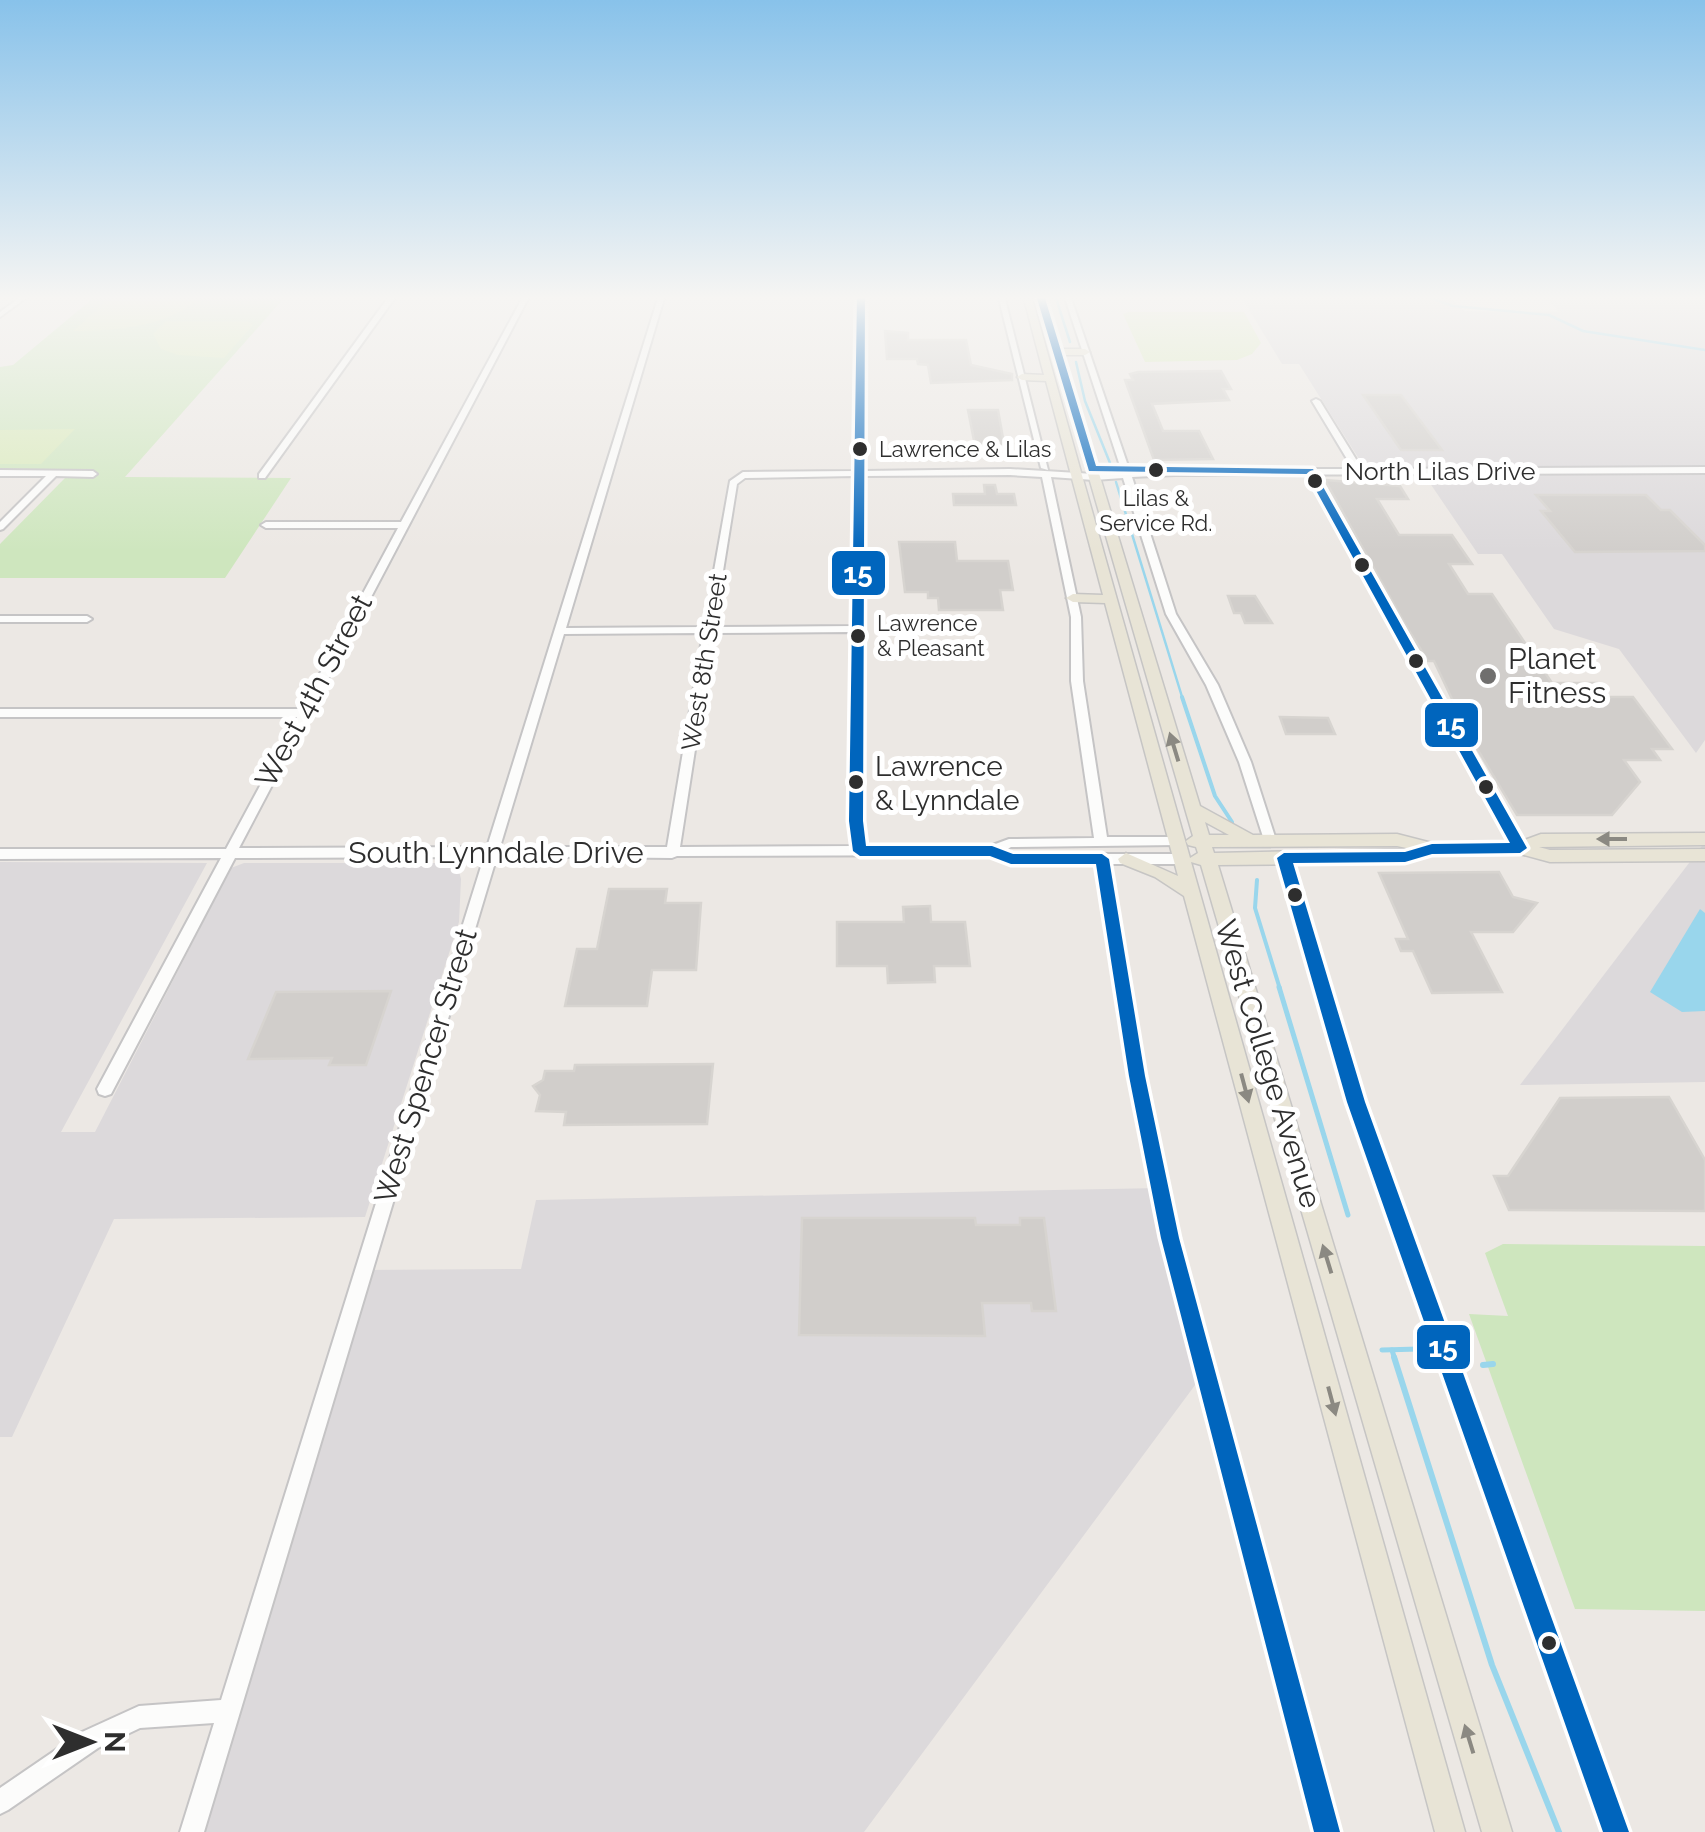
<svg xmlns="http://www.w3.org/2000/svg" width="1705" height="1832" font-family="Raleway,sans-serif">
<rect width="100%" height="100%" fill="#ece8e4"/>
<g fill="#dcd9db">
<path d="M1240 295H1447L1465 311 1559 312 1543 295H1705V740L1696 753 1619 649 1554 629 1502 554H1478L1419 467 1382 468 1361 462 1299 364H1282Z"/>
<path d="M1705 842V1082L1520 1085Z"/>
<path d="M0 862 207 863 61 1132H95L231 868 244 863H443L459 871 461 879 459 922 365 1217 114 1219 12 1437H0Z"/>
<path d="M1160 1188 1204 1373 864 1832H192L362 1270 521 1269 536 1200Z"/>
</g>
<g fill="#cee6be">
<path d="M97 295 285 297 125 477 291 478 225 578H0V544L66 477H92L96 472 0 470V367L13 365Z"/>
<path d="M1503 1244 1705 1246V1611L1575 1609 1469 1314 1508 1316 1485 1253Z"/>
</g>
<g fill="#d9eabb">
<path d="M125 296 201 297C168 327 115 331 73 331L107 301Z"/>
<path d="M1128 312H1244L1261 343 1252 354 1237 360 1145 362 1123 314Z"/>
<path d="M166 321H247L253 325 224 358 178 355 161 349 153 334Z"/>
<path d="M75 429 41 464H0V430Z"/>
</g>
<path fill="#99d6ec" d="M1700 909 1705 913V1011L1682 1012 1650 992Z"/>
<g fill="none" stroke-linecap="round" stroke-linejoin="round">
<g stroke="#99d6ec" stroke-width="2.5">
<path d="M1055 295 1070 342"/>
<path d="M1422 295 1453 306 1549 315 1583 331 1705 350"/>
<path d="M1076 362 1085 401 1110 463"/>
<path d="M1116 482 1183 700"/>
</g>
<g stroke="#99d6ec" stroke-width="4">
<path d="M1182 697 1215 796 1232 822"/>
<path d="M1257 880 1255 908 1280 989"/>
</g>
<g stroke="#99d6ec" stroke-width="5">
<path d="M1279 987 1348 1215"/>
<path d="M1382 1350 1419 1349"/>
<path d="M1392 1350 1395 1360"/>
</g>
<g stroke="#99d6ec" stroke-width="6">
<path d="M1394 1357 1492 1665 1559 1832"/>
<path d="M1483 1365 1493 1364"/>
</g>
</g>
<g fill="#d1cecb" stroke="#d7d4d0" stroke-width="2.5">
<path d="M885 331 908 333V340H966L971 365 1012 374V380L931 383 928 365 918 364 917 359H887Z"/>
<path d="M1221 371 1231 389H1223L1229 400 1152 404 1163 431H1199L1213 459 1154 460 1125 380H1133L1130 374 1138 372Z"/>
<path d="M1363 395H1401L1442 450H1401Z"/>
<path d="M968 410H998L1006 455 977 456Z"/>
<path d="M1325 480 1400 486 1408 499H1377L1399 535H1452L1472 564H1449L1468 594H1492L1552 683H1597L1607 697H1633L1672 749H1652L1660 760H1624L1640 782 1612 815H1517L1470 737 1434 661H1428L1406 626Z"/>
<path d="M984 485H995L997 494H1014L1016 505H954L953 494H985Z"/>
<path d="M1536 495H1646L1661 510H1670L1705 545V551L1575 552 1541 511H1550Z"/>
<path d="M899 542H955L957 561H1008L1013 590H1000L1003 610H939L938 598H928V592H905Z"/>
<path d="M1228 596H1255L1272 623H1245L1241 613H1234Z"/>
<path d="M1280 717 1328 718 1335 734H1286Z"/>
<path d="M1499 872 1513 897 1537 903 1513 932H1471L1502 992 1432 993 1413 951H1401L1396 939H1408L1379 873Z"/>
<path d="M609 889H667L665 903H701L696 970H652L647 1006H565L577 949H597Z"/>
<path d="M930 906 931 922H965L970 966H934L935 982 888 983 887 966H837V922H904L903 907Z"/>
<path d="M391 991 366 1065H329L332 1058 248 1059 276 992Z"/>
<path d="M713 1064 707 1124 564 1125 566 1112 536 1111 540 1095 533 1086 543 1080 545 1071H574L575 1065Z"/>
<path d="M1669 1097 1705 1160V1211L1509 1210 1494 1176H1508L1560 1098Z"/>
<path d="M802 1218H975L976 1225H1020V1218H1044L1056 1311H1032L1031 1303H982L985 1336 799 1335Z"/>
</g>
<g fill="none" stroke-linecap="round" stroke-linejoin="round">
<g stroke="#c5c4c5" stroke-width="4">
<g id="minor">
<path d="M23 295H30L0 317V312Z"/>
<path d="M390 295H397L265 478H259V474Z"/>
<path d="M524 295H530L239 848 487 847 659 295H665L566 628 704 627 730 481 743 472 855 471 858 295H864V471L1010 469 1094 474 1175 469H1353L1312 401 1316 399 1320 401 1362 469 1705 467V473L1175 475 1132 477 1176 614 1218 685 1251 762 1276 840 1270 844 1264 840 1239 762 1206 685 1166 614 1123 478 1094 480 1051 477 1081 617 1083 681 1107 837H1177L1183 841 1177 845 1011 847 1004 851 1012 854H1182L1189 859 1182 864H1109C1131 1006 1156 1149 1191 1289 1238 1471 1296 1649 1339 1832H1315C1274 1649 1218 1471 1174 1289 1139 1149 1116 1006 1096 864H1011L990 855H978L677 856 672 858 497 856 204 1832H180L214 1723 140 1728 98 1748 8 1810 0 1814V1788L82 1732 139 1706 221 1700 484 857 235 858 111 1094 105 1096 99 1094 97 1089 221 858 0 859V849H226L297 717H0V709H301L398 528H266L261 525 266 522H401ZM1010 475 1042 477 1071 617V681L1094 838 1009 839 990 846H866L862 821 864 476ZM855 476 853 626 714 627 737 484 745 478ZM852 632 850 821 853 846 680 847 713 633ZM703 633 667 847H500L564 634Z"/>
<path d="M998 295H1004L1048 470 1041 468Z"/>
<path d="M1064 295H1070L1129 469 1128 471 1121 469Z"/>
<path d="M0 470 93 471 97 474 93 477 56 476 3 529 0 530V522L46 476H0Z"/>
<path d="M0 616H87L92 619 87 622H0Z"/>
<path d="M1284 853 1291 858 1364 1102 1628 1832H1604L1348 1102 1277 858Z"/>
</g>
</g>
<g stroke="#c6c5c4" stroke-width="3">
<path id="major" d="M1023 295H1031L1190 858 1198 853 1196 847 1188 845 1186 841 1193 836 1036 295H1044L1061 349H1085L1090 352 1085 355H1063L1200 806 1253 835 1397 834 1432 843 1519 842 1541 834 1705 833V845L1539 847 1550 850 1705 849V861L1550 862 1520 854 1432 855 1405 863 1218 865 1512 1832H1482L1201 865 1191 862 1465 1832H1435L1184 896 1155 877 1120 863 1118 859 1126 853 1178 876 1105 603 1073 602 1066 598 1073 594 1103 595 1046 381 1022 380 1017 377 1022 374 1044 375ZM1205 822 1229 835H1209ZM1397 846 1411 849 1214 853 1212 847Z"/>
</g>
<use href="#minor" fill="#fcfcfb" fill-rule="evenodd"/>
<use href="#major" fill="#e8e4d6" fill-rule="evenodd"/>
<g stroke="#fff" stroke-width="7">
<g id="bus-1">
<path d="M857 295H865L863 821 866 846H992L1013 854H1102L1109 859 1145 1076 1179 1238 1340 1832H1314L1161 1238 1129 1076 1096 864H1011L990 856H860L853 851 849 821Z"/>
<path d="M1036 295H1044L1096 466 1313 469 1527 848 1520 853 1432 854 1405 862 1293 863 1365 1102 1629 1832H1603L1347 1102 1277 858 1284 853 1405 852 1432 844 1510 843 1307 474 1089 471Z"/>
</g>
</g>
<use href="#bus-1" fill="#0065bd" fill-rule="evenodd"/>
</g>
<defs><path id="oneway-solid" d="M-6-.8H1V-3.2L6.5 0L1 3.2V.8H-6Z" transform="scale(2.5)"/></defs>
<g fill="#8b8982">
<use href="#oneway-solid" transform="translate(1174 747) rotate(-107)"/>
<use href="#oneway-solid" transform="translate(1612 839) rotate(180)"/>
<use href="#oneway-solid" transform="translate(1245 1088) rotate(75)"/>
<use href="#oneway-solid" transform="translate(1327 1259) rotate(-107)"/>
<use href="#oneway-solid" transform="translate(1332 1401) rotate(75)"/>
<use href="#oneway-solid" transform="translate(1469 1739) rotate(-107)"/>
</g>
<linearGradient id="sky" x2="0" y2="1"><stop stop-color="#88c2ea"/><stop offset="0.54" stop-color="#f6f5f3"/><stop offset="1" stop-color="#f6f5f3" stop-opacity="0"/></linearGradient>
<rect width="1705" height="551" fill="url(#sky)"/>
<g fill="#2e2e2e" stroke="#fff" stroke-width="4">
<circle cx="860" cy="449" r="9"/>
<circle cx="1156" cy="470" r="9"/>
<circle cx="1315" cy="481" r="9"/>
<circle cx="1362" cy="565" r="9"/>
<circle cx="858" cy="636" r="9"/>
<circle cx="1416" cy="661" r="9"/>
<circle cx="856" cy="782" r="9"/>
<circle cx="1486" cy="787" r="9"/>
<circle cx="1295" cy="895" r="9"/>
<circle cx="1549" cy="1643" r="9"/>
</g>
<circle fill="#706f6e" stroke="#fff" stroke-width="4" cx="1488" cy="676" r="10"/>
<g text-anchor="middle" stroke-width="10" stroke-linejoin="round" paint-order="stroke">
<g font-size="22" fill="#2e2e2e" stroke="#fff" text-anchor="start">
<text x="879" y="457">Lawrence &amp; Lilas</text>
<text x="1156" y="506" text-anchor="middle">Lilas &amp;<tspan x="1156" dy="25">Service Rd.</tspan></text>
<text x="877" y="631">Lawrence<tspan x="877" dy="25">&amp; Pleasant</tspan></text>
</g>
<g font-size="25" fill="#2e2e2e" stroke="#fff">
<text x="1440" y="480">North Lilas Drive</text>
<text transform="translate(704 662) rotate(-81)" y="9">West 8th Street</text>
</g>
<g font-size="28" fill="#2e2e2e" stroke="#fff" text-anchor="start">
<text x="875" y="776">Lawrence<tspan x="875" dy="34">&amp; Lynndale</tspan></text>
</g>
<g font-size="30" fill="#2e2e2e" stroke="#fff" text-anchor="start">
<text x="1508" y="669">Planet<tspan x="1508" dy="34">Fitness</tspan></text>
</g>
<g font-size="30" fill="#2e2e2e" stroke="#fff">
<text transform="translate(314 691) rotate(-62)" y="10">West 4th Street</text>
<text x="496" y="863">South Lynndale Drive</text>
<text transform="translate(1268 1064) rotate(73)" y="10">West College Avenue</text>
<text transform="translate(426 1066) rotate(-73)" y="10">West Spencer Street</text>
</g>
</g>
<g stroke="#fff" stroke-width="4">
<rect x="830" y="549" width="57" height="48" rx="10" fill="#0065bd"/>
<rect x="1423" y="701" width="57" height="48" rx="10" fill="#0065bd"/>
<rect x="1415" y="1323" width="57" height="48" rx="10" fill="#0065bd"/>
</g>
<g font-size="28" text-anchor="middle" font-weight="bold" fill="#fff">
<text x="858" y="583">15</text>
<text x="1451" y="735">15</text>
<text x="1443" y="1357">15</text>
</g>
<g transform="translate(90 1742) rotate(90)" stroke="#ffffff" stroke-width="8" paint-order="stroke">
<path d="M0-8L18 38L0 25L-18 38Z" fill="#2e2e2e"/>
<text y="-15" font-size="28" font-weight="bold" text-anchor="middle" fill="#2e2e2e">N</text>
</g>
</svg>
